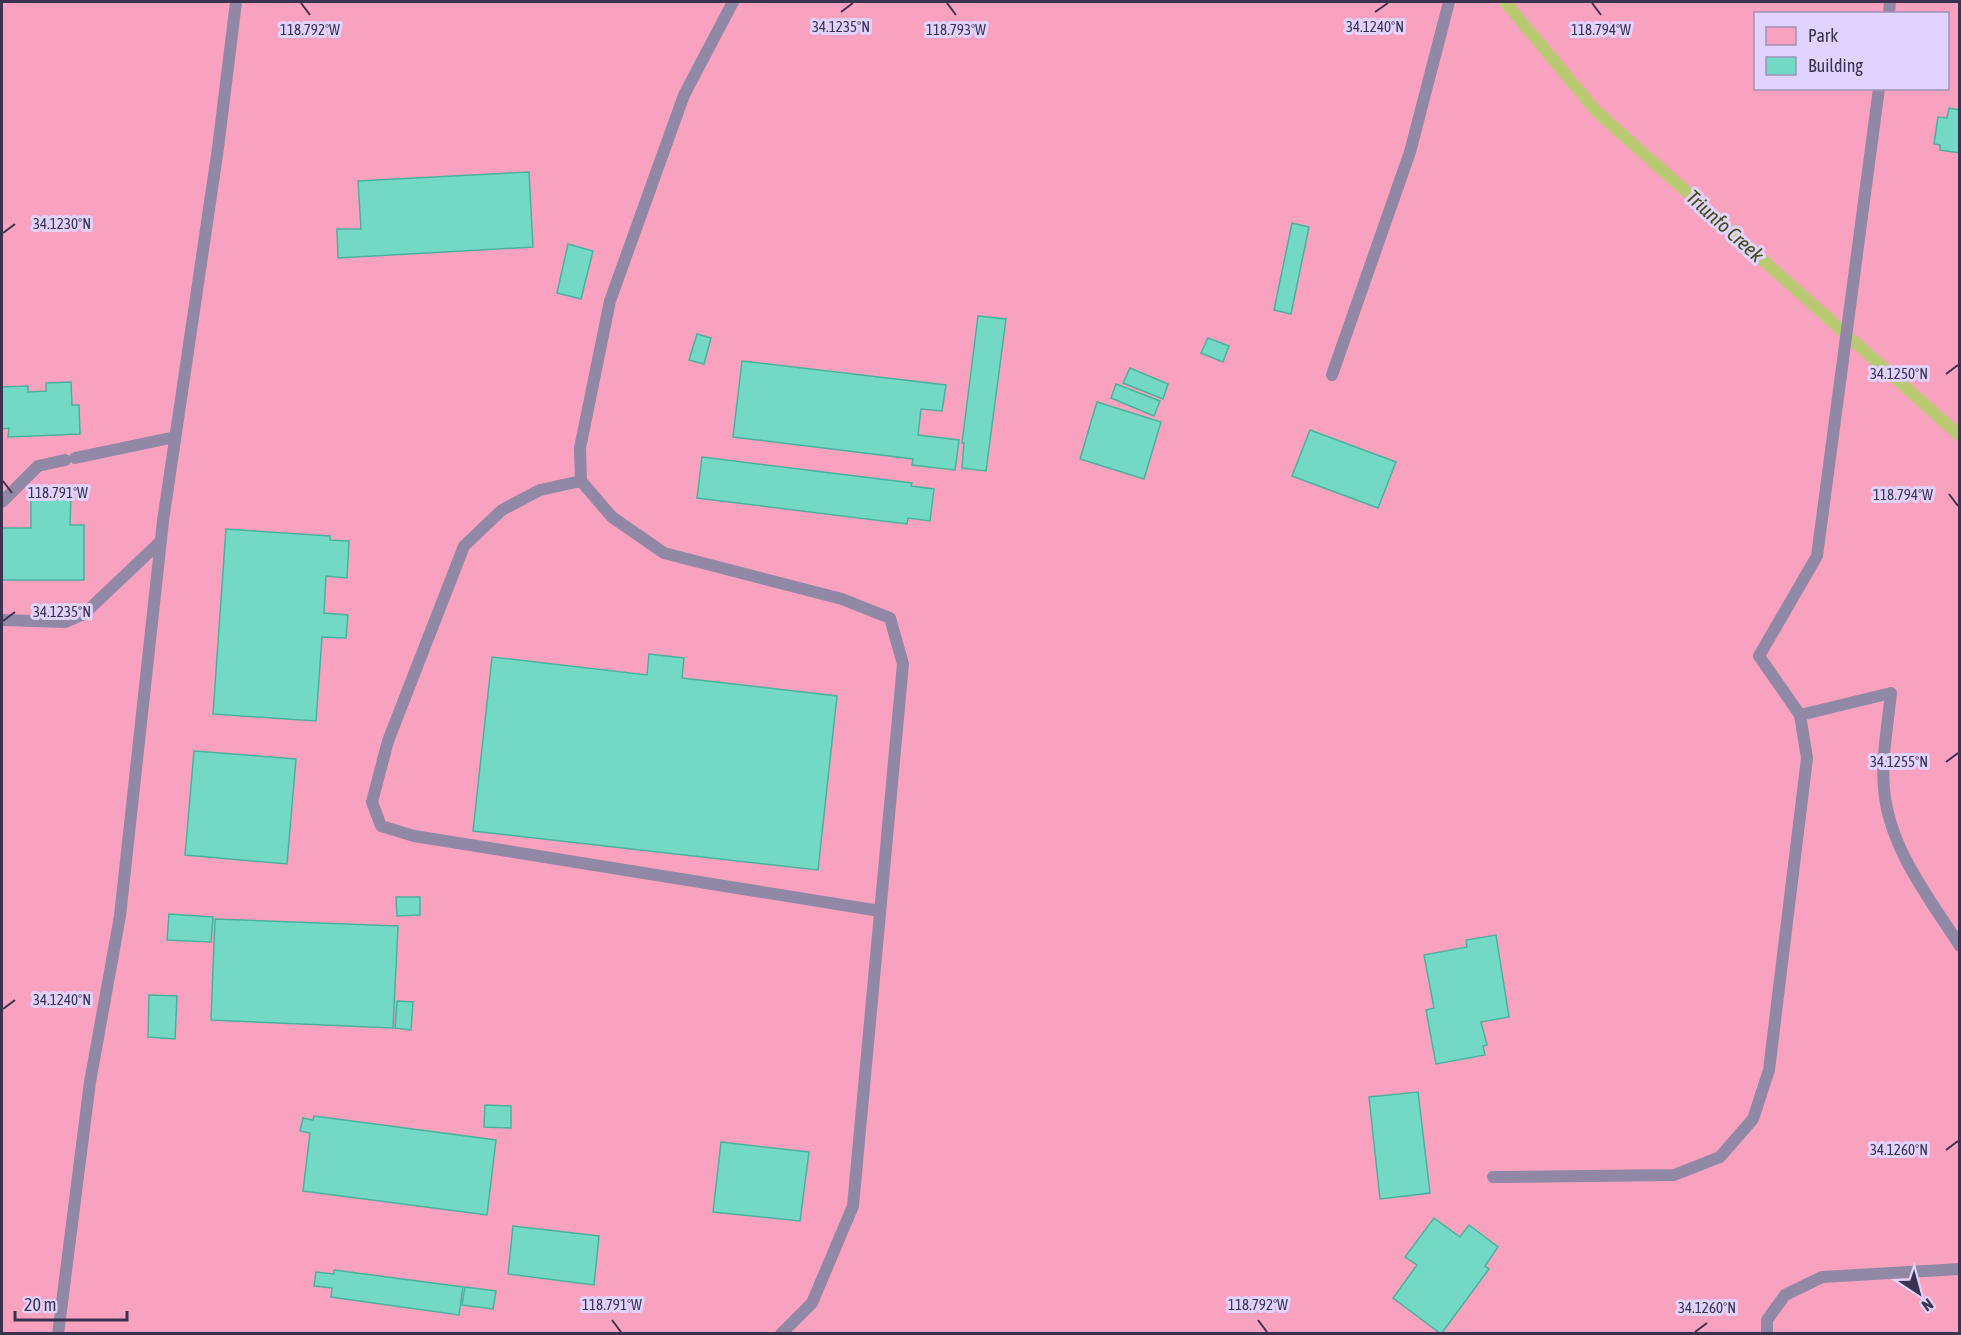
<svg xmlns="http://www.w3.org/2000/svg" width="1961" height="1335" font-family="'Asap Condensed',sans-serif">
<rect width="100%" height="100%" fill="#e0d3ff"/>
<path fill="#f9a2bf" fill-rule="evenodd" d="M2 2H1959V1333H2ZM1756 14H1948V88H1756Z"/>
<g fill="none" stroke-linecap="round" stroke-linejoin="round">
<path stroke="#b9ca73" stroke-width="12" d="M1505 2 1596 111 1960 436"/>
</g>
<g fill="#73d9c4" stroke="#49b29e" stroke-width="1.5">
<path d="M1949 108 1960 110V153L1940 150V145L1934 144 1938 117 1947 118Z"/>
<path d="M529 172 533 247 338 258 337 229H361L358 181Z"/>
<path d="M1292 223 1309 227 1291 314 1274 310Z"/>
<path d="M568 244 593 251 581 299 557 293Z"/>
<path d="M978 316 1006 319 986 471 962 468 964 443H962Z"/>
<path d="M697 334 711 338 704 364 689 360Z"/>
<path d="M1208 338 1229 346 1223 362 1201 353Z"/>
<path d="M742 361 946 385 942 411 921 409 918 435 959 440 955 470 912 465 913 459 733 437Z"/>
<path d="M1130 368 1168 384 1163 399 1123 383Z"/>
<path d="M71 382 72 405H79L80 434 8 437 9 428 2 429V387L28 386V392L46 391V383Z"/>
<path d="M1116 384 1160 401 1154 416 1111 398Z"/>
<path d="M1097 402 1161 422 1144 479 1080 459Z"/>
<path d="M1310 430 1396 462 1378 508 1292 476Z"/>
<path d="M702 457 912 483 911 486 934 489 930 521 908 518 907 524 697 498Z"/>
<path d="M31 494H71L70 525H84V580H2V528H31Z"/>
<path d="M226 529 330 536V540L349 541 347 578 326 576 324 613 348 615 346 638 322 637 316 721 213 714Z"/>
<path d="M649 654 684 658 682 678 837 696 818 870 473 831 492 657 647 675Z"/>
<path d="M194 751 296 759 287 864 185 855Z"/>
<path d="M396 897H420V915L397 916Z"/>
<path d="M169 914 213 917 211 942 167 940Z"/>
<path d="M215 919 398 926 393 1028 211 1020Z"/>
<path d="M1496 935 1509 1017 1481 1022 1487 1045 1483 1046 1485 1055 1436 1064 1426 1010 1434 1008 1424 955 1467 947 1466 940Z"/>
<path d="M149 995 177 996 175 1039 148 1037Z"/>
<path d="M397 1001 413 1002 411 1030 395 1028Z"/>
<path d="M1418 1092 1430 1193 1380 1199 1369 1097Z"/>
<path d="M485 1105 511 1106V1128L484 1127Z"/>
<path d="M314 1116 496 1140 487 1215 303 1191 310 1133 300 1131 303 1118 313 1120Z"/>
<path d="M721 1142 809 1152 800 1221 713 1212Z"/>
<path d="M1434 1218 1460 1237 1469 1225 1498 1247 1485 1266 1489 1269 1441 1334 1393 1298 1417 1265 1405 1257Z"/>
<path d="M513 1226 599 1236 594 1285 508 1274Z"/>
<path d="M334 1270 463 1287 459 1315 331 1297 332 1288 314 1286 316 1272 334 1274Z"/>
<path d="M465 1287 496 1291 493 1309 462 1305Z"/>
</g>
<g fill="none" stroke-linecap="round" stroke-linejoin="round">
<g stroke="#9188a6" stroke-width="12">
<path d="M733 2 684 95 610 301 580 448 581 481 612 517 664 553 842 599 890 618 903 664 853 1206 812 1303 781 1334"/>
<path d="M1889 14 1890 2"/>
<path d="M1332 375 1410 152 1449 2"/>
<path d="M75 458 175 437"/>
<path d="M581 481 540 490 502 510 464 546 388 741 372 802 381 826 414 836 880 911"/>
<path d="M2 502 38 466 65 460"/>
<path d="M2 620 65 622 84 614 161 541"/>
<path d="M1800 715 1891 693C1888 723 1881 760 1884 789 1889 848 1929 898 1960 946"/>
<path d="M1493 1177 1674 1175 1720 1157 1753 1119 1769 1070 1807 758 1800 715 1759 656 1817 556 1879 88"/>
<path d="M58 1334 90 1082 120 916 163 521 218 148 236 2"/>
<path d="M1767 1334V1320L1785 1295 1822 1277 1960 1269"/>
</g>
</g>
<path fill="none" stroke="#3b324f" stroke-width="2" d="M301 3 310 15M947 3 956 15M1592 3 1601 15M841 12 853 3M1375 12 1388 3M3 233 15 224M1946 374 1958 365M3 481 12 493M1949 494 1958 506M3 621 15 612M1946 762 1958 753M3 1009 15 1000M1946 1150 1958 1141M612 1320 621 1332M1258 1320 1267 1332M1695 1332 1707 1323"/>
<g text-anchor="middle" stroke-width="6" stroke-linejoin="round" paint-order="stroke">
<g font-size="20" font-style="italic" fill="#434d0b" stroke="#e0d3ff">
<text transform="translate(1725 226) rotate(42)" y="7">Triunfo Creek</text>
</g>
</g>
<g font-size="15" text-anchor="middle" fill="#3b324f" stroke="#e0d3ff" stroke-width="6" stroke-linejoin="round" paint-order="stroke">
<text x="841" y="32">34.1235°N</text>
<text x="1375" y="32">34.1240°N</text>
<text x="310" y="35">118.792°W</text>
<text x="956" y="35">118.793°W</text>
<text x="1601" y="35">118.794°W</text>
<text x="62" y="229">34.1230°N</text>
<text x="1899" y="379">34.1250°N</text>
<text x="58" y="498">118.791°W</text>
<text x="1903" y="500">118.794°W</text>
<text x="62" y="617">34.1235°N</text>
<text x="1899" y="767">34.1255°N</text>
<text x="62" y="1005">34.1240°N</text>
<text x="1899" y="1155">34.1260°N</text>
<text x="612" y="1310">118.791°W</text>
<text x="1258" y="1310">118.792°W</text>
<text x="1707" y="1313">34.1260°N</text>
</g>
<rect width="1961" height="1335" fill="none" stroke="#3b324f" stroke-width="6"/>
<rect x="1754" y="12" width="195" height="78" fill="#e0d3ff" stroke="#9e93b9" stroke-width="1.5"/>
<rect x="1766" y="27" width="30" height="18" fill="#f9a2bf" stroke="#9e93b9" stroke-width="1.5"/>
<text x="1808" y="42" font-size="18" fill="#3b324f">Park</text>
<rect x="1766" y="57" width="30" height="18" fill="#73d9c4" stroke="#9e93b9" stroke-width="1.5"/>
<text x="1808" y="72" font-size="18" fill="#3b324f">Building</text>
<g transform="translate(1919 1293) rotate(144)" stroke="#e0d3ff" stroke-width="4.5" paint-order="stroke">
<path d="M0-4.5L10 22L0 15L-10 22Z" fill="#3b324f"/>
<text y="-9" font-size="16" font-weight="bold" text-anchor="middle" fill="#3b324f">N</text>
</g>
<path d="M15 1311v9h112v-9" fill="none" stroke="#3b324f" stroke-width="3"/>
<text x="24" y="1311" font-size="18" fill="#3b324f" stroke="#e0d3ff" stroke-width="4.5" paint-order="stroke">20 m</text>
</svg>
